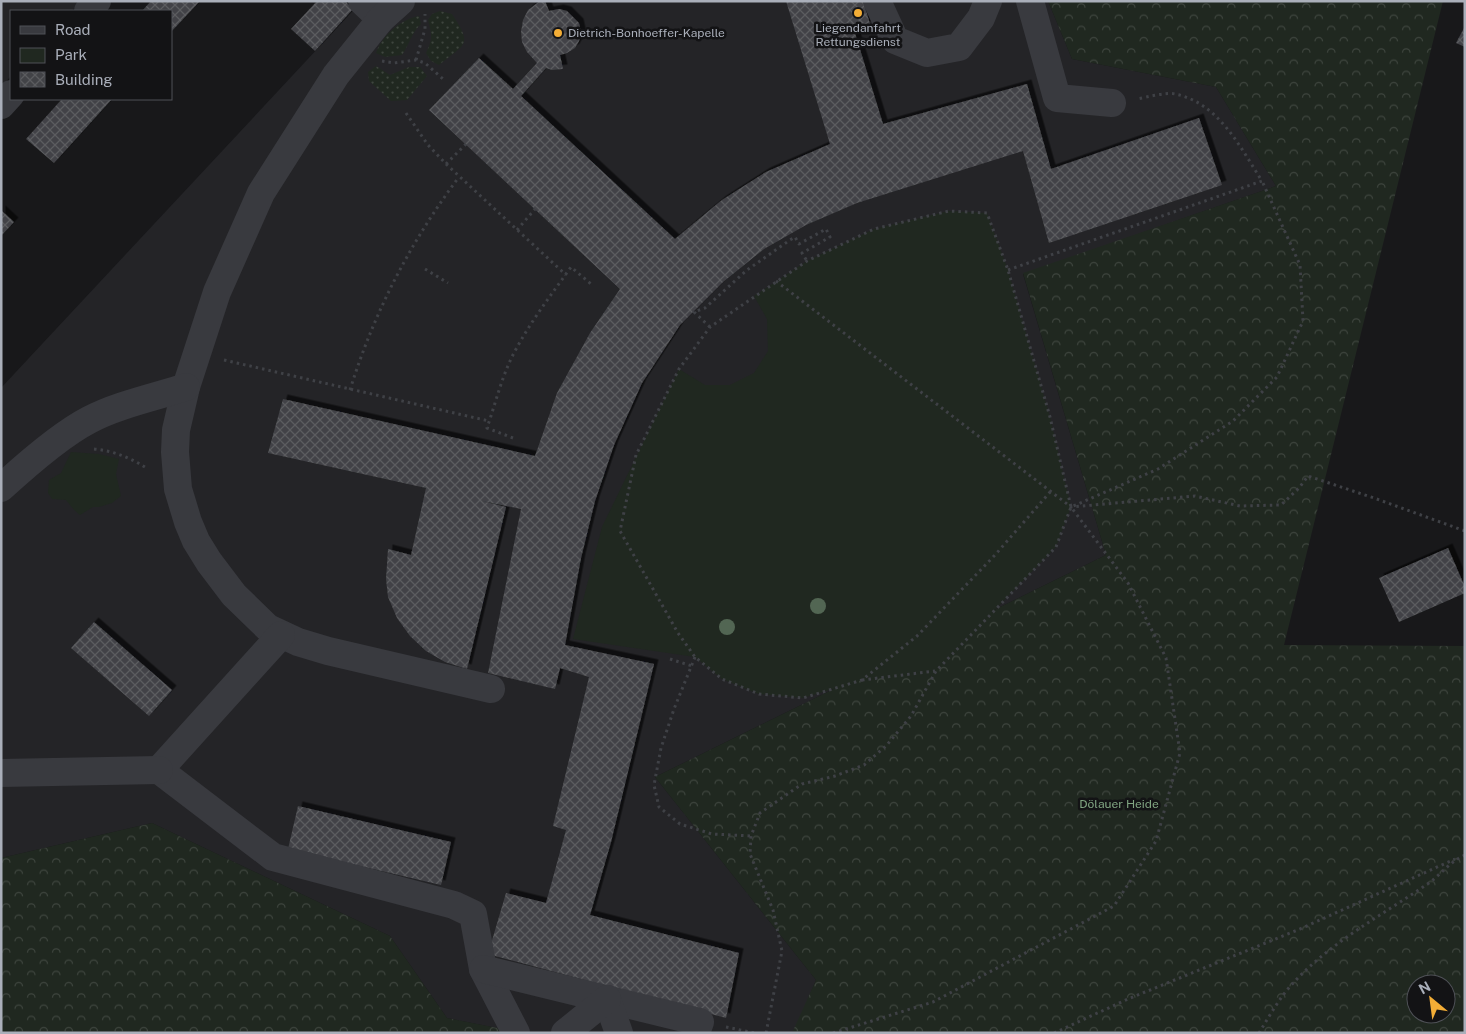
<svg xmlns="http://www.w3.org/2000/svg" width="1466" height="1034" font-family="'Public Sans',sans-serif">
<defs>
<pattern id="grass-dots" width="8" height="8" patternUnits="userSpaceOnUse" patternTransform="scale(1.25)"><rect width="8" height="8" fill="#202820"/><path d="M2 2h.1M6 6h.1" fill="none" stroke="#3e453e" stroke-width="1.8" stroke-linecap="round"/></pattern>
<pattern id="forest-crowns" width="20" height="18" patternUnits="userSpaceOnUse" patternTransform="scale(1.25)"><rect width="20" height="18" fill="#202820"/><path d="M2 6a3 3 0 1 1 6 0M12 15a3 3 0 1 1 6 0" fill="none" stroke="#3e453e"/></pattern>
<pattern id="building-cross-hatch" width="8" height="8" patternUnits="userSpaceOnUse" patternTransform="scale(1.25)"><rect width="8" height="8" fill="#424347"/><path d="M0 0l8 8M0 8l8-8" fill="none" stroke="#5b5c5f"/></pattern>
<filter id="shadow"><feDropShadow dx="4.5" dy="-4.5" stdDeviation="0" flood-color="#0009"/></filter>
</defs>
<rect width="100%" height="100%" fill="#18181a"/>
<g fill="#242427">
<path d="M1 1H81L72 11H11V76L1 87Z"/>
<path d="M362 1H1048L1072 59 1216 87 1276 186 1023 274 1106 555 655 777 816 980 794 1033H521L447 1018 390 936 152 823 1 858V388Z"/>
</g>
<g fill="url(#grass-dots)">
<path d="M440 11 452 14C473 46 466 43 439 65L431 61 426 53C433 39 432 35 428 20L432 14Z"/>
<path d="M419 16 421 24C412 32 409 45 402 55L385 57 376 53C382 36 401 19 419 16Z"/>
<path d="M376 66 390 75 409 67H420L427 76 407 100 391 101 369 81 368 72Z"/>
</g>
<g fill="url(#forest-crowns)" fill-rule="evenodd">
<path d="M1048 1H1443L1284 645 1465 646V1033H792L816 980 655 777 1106 555 1023 273 1276 186 1216 87 1072 59ZM1416 984H1446V1014H1416Z"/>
<path d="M152 823 390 936 447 1018 522 1033H1V858Z"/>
</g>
<g fill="#202820">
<path d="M949 211 987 213 1008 270 1050 417 1071 507 1056 547 936 670 862 680 803 698 759 694 722 679 695 657 573 639 602 527 679 369 705 385H730L754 373 768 351 767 319 754 296 807 261 874 229Z"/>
<path d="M71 452 99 454 119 459 116 474 121 496 112 503 99 507H93L80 515 74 510 66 500 52 499 48 493 49 480 61 473Z"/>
</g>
<g fill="url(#building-cross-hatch)" filter="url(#shadow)">
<path d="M151 1H200L171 32V11H142Z"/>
<path d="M317 1H345L353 9 315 51 291 29Z"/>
<path d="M540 1H545L549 11 559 9 567 11 579 23 581 32 579 41 575 48 567 53 560 55 563 69 552 70 546 68 521 96 675 239 722 200 766 172 830 144 786 1H863L870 24 854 30 883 124 1027 84 1051 169 1199 118 1222 185 1049 243 1023 151 857 203 806 225 764 249 723 282 680 325 642 383 614 445 595 501 581 558 565 645 654 664 611 842 590 915 739 953 726 1018 488 954 506 893 546 903 566 830 553 826 589 677 560 668 555 689 488 673 521 509 482 501 506 507 467 669 445 662 426 651 410 636 397 618 388 597 386 579 388 549 411 555 426 488 268 453 283 399 535 456 557 393 590 333 620 289 429 110 479 58 513 89 537 63 527 52 522 42 521 32 523 20 528 10Z"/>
<path d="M1465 26V47L1456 43Z"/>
<path d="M62 99H112L54 163 26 139Z"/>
<path d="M1 210 14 222 1 236Z"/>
<path d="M1448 548 1465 587V593L1399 622 1379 578Z"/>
<path d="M94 622 172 690 149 716 71 648Z"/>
<path d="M298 806 451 842 441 885 288 849Z"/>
</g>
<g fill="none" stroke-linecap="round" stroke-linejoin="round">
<g stroke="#3f4146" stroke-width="3" stroke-dasharray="2.5 4" stroke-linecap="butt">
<path d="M416 60 425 29V14"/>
<path d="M382 61 394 63 416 60 425 63 443 79"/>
<path d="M406 113 428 145 446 164 566 275"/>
<path d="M446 164 466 144"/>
<path d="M517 230 535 209"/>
<path d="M425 269 448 283"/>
<path d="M1008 270 1262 181C1240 147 1219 103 1175 94 1166 92 1147 97 1137 99"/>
<path d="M776 281 1071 507 1195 496 1240 506 1281 505 1299 488 1308 476 1374 498 1465 531"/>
<path d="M710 327 694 312 705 308 747 270 790 240 795 237 799 244 826 229 830 237 802 253 807 261"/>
<path d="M224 360 489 421"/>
<path d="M350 390C374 312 411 241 459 177"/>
<path d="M513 438 487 428C496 402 502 375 515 351 531 321 551 295 571 267L591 284"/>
<path d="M94 449C114 451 131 458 148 469"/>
<path d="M695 657 674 709 661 748 654 785 659 807 680 824 712 834 751 836"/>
<path d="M670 659 692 666"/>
<path d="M862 680 935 671"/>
<path d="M726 1027 755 1033"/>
<path d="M766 1033 782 951 773 910 750 854 751 836 760 813 802 784 835 776 864 765 886 746 911 716 936 671 1056 547 1071 507 1158 469 1233 421 1277 377 1303 321 1300 265 1262 181"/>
<path d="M833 1033 933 1002 1114 906 1156 841 1180 753 1166 658 1128 583 1071 507 1050 417 1008 270 987 213 949 211 874 229 807 261 710 327 679 369 636 455 620 531 678 633 695 657 722 679 759 694 803 698 862 680 917 636 995 555 1051 491"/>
<path d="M1054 1033 1128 999 1300 929 1455 859"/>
<path d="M1259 1033C1270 1015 1281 995 1296 980 1333 941 1382 915 1426 885 1440 876 1449 862 1465 855"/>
</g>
<g stroke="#393a3f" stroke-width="28">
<path d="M362 1 381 19"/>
<path d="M401 1 381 19 336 75 261 193 217 292 186 387 176 430 175 452 178 489 188 522 196 541 209 562 234 595 268 628 298 642 328 651 491 689"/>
<path d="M877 1 895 40 927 53 959 47 981 18 988 1"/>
<path d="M1030 1 1057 98 1112 103"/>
<path d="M88 11 97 1"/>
<path d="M1 105 11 94"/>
<path d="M1 488C25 466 60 435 89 420 117 405 155 397 186 387"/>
<path d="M281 635 159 770 273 857 454 905 473 914 483 969 516 1033"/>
<path d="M1 773 159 770"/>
<path d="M483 969 700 1022 696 1033"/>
<path d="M607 999 619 1033"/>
<path d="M565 1033 607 999"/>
</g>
</g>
<g fill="#526653">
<circle cx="818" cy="606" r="8"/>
<circle cx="727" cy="627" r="8"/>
</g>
<g fill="#f3ad36" stroke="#131315" stroke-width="2">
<circle cx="858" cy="13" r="5"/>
<circle cx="558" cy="33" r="5"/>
</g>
<g text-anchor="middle" stroke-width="5" stroke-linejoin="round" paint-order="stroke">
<g font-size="12" fill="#aaafba" stroke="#131315">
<text x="858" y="32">Liegendanfahrt<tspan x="858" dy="14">Rettungsdienst</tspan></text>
<text x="568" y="37" text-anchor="start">Dietrich-Bonhoeffer-Kapelle</text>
</g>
<g font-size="12" fill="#81a582" stroke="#131315">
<text x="1119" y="808">Dölauer Heide</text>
</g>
</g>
<rect width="1466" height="1034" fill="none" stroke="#aaafba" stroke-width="5"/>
<rect x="10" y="10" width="162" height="90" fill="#131315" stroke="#4f5157"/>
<rect x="20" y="26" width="25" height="8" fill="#393a3f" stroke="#4f5157"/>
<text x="55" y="35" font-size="15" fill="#aaafba">Road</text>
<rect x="20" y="48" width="25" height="15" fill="#202820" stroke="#4f5157"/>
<text x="55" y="60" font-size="15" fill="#aaafba">Park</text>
<rect x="20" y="72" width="25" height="15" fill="url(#building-cross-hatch)" stroke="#4f5157"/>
<text x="55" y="85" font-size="15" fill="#aaafba">Building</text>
<g transform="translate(1431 999) rotate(331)"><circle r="24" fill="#131315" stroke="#4f5157"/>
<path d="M0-4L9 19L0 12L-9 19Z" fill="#f3ad36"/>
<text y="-8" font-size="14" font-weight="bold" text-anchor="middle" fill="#aaafba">N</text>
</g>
</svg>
